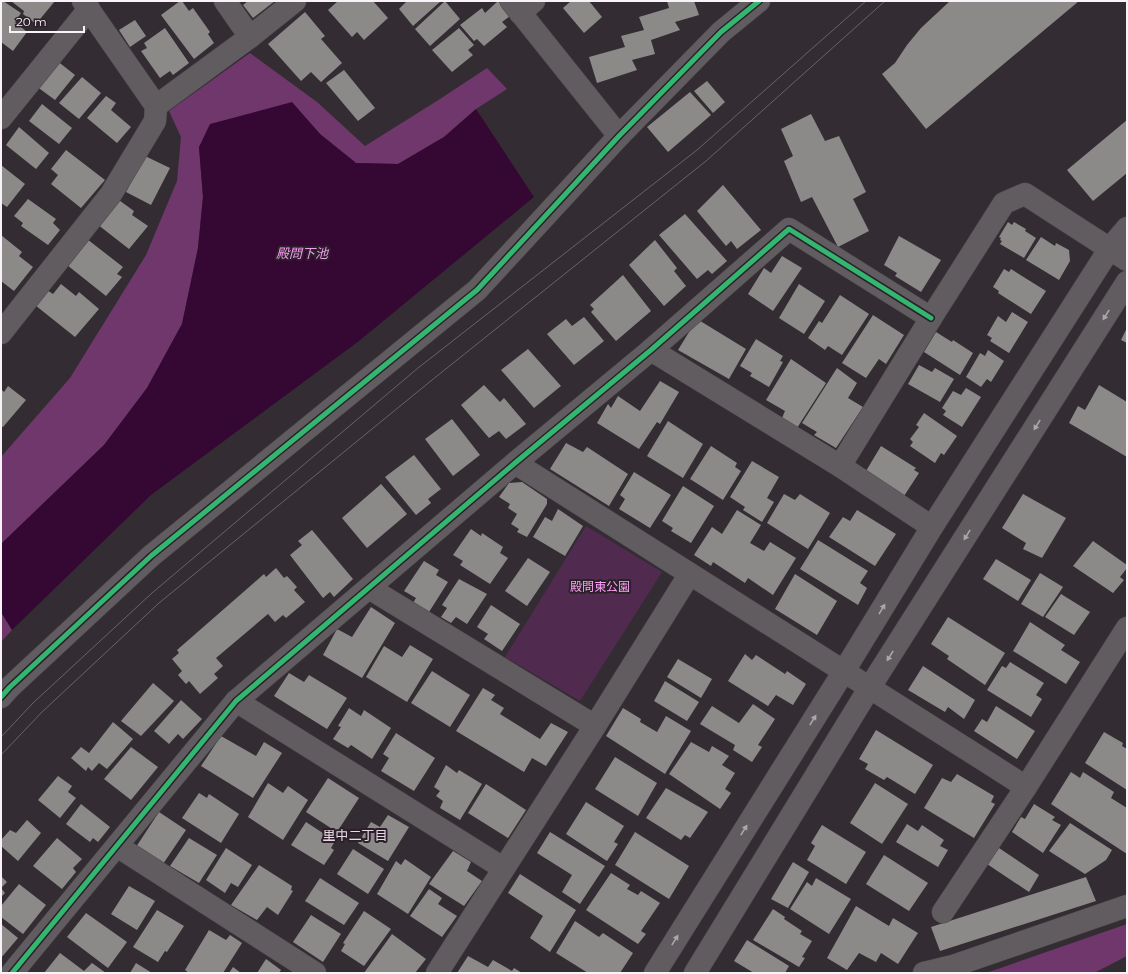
<svg xmlns="http://www.w3.org/2000/svg" width="1128" height="974" font-family="Montserrat,'Noto Sans JP',sans-serif">
<rect width="100%" height="100%" fill="#332d33"/>
<path fill="#512a4f" d="M586 526 662 572 580 701 505 657Z"/>
<g fill="#70376c">
<path d="M250 53 317 102 365 146 440 99 487 68 507 89 476 109 444 137 398 164 356 163 320 134 292 103 199 147 203 197 198 248 182 324 147 388 104 445 1 544V457L70 378 146 255 177 181 181 137 169 111Z"/>
<path d="M1 612 12 630 1 642Z"/>
<path d="M1127 924V956L1094 973H986Z"/>
</g>
<path fill="#350834" d="M292 102 320 134 356 163 398 164 444 137 476 109 534 197 359 341 151 495 12 630 1 612V544L104 445 147 388 182 324 198 248 203 197 199 147 210 124Z"/>
<g fill="#8c8a89">
<path d="M3 1 21 13 15 22 27 32 13 51 1 42V4Z"/>
<path d="M11 1H55L36 24 23 14 24 11Z"/>
<path d="M180 1H182L189 11 193 8 210 32 208 34 214 43 194 59 161 15Z"/>
<path d="M248 1H275L253 18 243 5Z"/>
<path d="M338 1H373L388 18 364 40 357 32 352 37 328 10Z"/>
<path d="M407 1H441L413 26 399 9Z"/>
<path d="M445 1 460 19 430 46 415 29Z"/>
<path d="M498 1 510 16 502 22 507 27 484 46 477 39 474 41 460 25 482 8 485 13Z"/>
<path d="M571 1H589L602 17 584 33 563 8Z"/>
<path d="M667 1H694L699 15 675 22 680 30 651 40 655 54 632 60 637 70 597 83 589 57 625 47 621 36 644 30 639 17 669 8Z"/>
<path d="M950 1H1079L926 129 882 74 895 63 907 45 921 28Z"/>
<path d="M305 12 325 36 321 39 342 63 321 82 311 72 301 81 268 44Z"/>
<path d="M135 20 146 36 130 47 119 30Z"/>
<path d="M165 28 189 63 173 75 170 71 160 78 141 51 147 48 144 43Z"/>
<path d="M459 28 474 45 468 50 473 55 452 72 432 50Z"/>
<path d="M56 60 75 75 55 100 36 86Z"/>
<path d="M344 70 375 108 358 121 326 83Z"/>
<path d="M82 77 101 93 79 119 59 103Z"/>
<path d="M707 81 725 102 713 113 694 91Z"/>
<path d="M690 92 711 115 668 152 647 127Z"/>
<path d="M106 96 116 103 111 110 131 127 117 143 87 118Z"/>
<path d="M42 104 72 128 59 144 29 121Z"/>
<path d="M811 114 825 141 839 136 866 192 853 199 869 231 838 247 812 197 801 202 784 161 793 156 781 129Z"/>
<path d="M1127 120V173L1093 201 1067 170Z"/>
<path d="M19 127 49 153 36 169 6 145Z"/>
<path d="M66 150 105 180 81 208 51 184 58 175 51 169Z"/>
<path d="M145 156 170 168 151 205 126 192Z"/>
<path d="M1 165 25 184 7 207 1 203Z"/>
<path d="M723 185 761 230 737 249 731 241 726 246 697 211Z"/>
<path d="M116 198 134 211 132 215 148 226 129 249 97 224Z"/>
<path d="M28 199 56 219 53 223 60 230 48 245 21 226 23 223 14 216Z"/>
<path d="M685 214 727 261 712 274 708 270 697 279 659 235Z"/>
<path d="M1008 222 1012 225 1014 222 1026 229 1025 231 1036 238 1024 258 1000 244 1002 241 1000 240 1001 238 999 237Z"/>
<path d="M1 235 22 252 19 256 33 267 14 291 1 281Z"/>
<path d="M899 236 941 260 921 292 895 276 897 273 884 265Z"/>
<path d="M1041 237 1055 246 1056 243 1069 250 1070 261 1059 280 1026 260Z"/>
<path d="M87 239 123 267 117 274 122 277 106 296 67 265Z"/>
<path d="M655 240 677 268 674 271 686 286 664 306 629 265Z"/>
<path d="M782 256 802 268 773 311 748 294 764 268 771 273Z"/>
<path d="M1004 269 1009 272 1011 269 1046 291 1031 314 998 293 999 291 993 287Z"/>
<path d="M623 275 651 311 616 341 591 312 594 309 590 305Z"/>
<path d="M61 284 76 296 79 292 99 309 75 337 35 305 47 290 53 294Z"/>
<path d="M799 284 825 301 804 334 779 318Z"/>
<path d="M840 295 869 314 842 355 828 346 825 350 808 338 819 321 822 323Z"/>
<path d="M1012 312 1028 322 1009 353 990 341 992 338 987 335 998 316 1006 322Z"/>
<path d="M873 315 904 335 886 364 879 359 866 378 842 363Z"/>
<path d="M584 317 604 341 574 365 547 334 566 319 572 326Z"/>
<path d="M697 319 746 349 729 379 678 350Z"/>
<path d="M1127 328V343L1121 340Z"/>
<path d="M936 332 952 342 953 340 973 353 960 375 924 352Z"/>
<path d="M756 339 783 356 780 361 783 362 769 387 750 376 752 373 740 366Z"/>
<path d="M528 349 561 386 534 408 501 370Z"/>
<path d="M988 350 1004 361 991 382 987 379 981 387 966 377 980 353 985 356Z"/>
<path d="M791 359 826 383 797 428 782 418 785 411 766 400Z"/>
<path d="M919 365 932 372 935 368 954 379 940 402 908 384Z"/>
<path d="M837 368 857 383 848 398 863 407 836 448 814 435 817 432 802 423Z"/>
<path d="M660 381 679 392 660 424 657 422 639 449 597 423 608 404 611 408 618 396 640 411Z"/>
<path d="M484 385 500 402 504 398 526 424 506 439 499 431 489 438 461 405Z"/>
<path d="M1099 385 1127 402V457L1069 423 1078 406 1085 410Z"/>
<path d="M8 386 26 400 3 427 1 426V389L4 392Z"/>
<path d="M966 388 981 397 962 427 943 415 946 411 942 408 953 391 961 395Z"/>
<path d="M924 413 957 436 944 455 941 453 935 463 910 446 913 442 910 439 919 427 916 425Z"/>
<path d="M452 419 480 455 453 476 425 439Z"/>
<path d="M668 421 703 444 683 478 647 456Z"/>
<path d="M566 443 583 452 587 447 628 474 609 506 550 469Z"/>
<path d="M711 446 737 463 735 467 741 471 723 500 690 479Z"/>
<path d="M881 446 916 468 914 470 919 473 904 496 866 471Z"/>
<path d="M414 455 441 489 428 499 431 503 416 515 385 477Z"/>
<path d="M752 461 779 477 767 498 774 502 762 522 743 510 745 507 730 497Z"/>
<path d="M634 472 671 495 650 528 619 509 625 499 620 495Z"/>
<path d="M522 482 547 499V504L527 537 517 532 519 529 511 524 517 514 508 508 510 504 499 497 509 483Z"/>
<path d="M381 484 407 514 367 548 342 518Z"/>
<path d="M683 486 714 506 691 543 671 531 673 528 662 521Z"/>
<path d="M784 494 795 500 800 494 830 513 808 549 767 523Z"/>
<path d="M1023 494 1066 518 1042 558 1023 549 1026 543 1002 528Z"/>
<path d="M558 509 583 526 565 556 533 537 545 517 552 521Z"/>
<path d="M737 510 761 525 750 543 764 551 770 542 796 558 773 595 748 578 745 583 713 562 711 566 694 555 712 527 722 534Z"/>
<path d="M857 510 896 534 875 566 829 537 843 517 850 521Z"/>
<path d="M471 529 481 536 482 533 503 547 500 553 508 558 490 584 460 565 463 561 453 555Z"/>
<path d="M312 530 353 579 334 597 330 592 323 598 290 555 302 545 298 541Z"/>
<path d="M818 540 868 571 860 583 867 588 858 605 800 569Z"/>
<path d="M1093 541 1127 565V568L1120 577 1124 580 1113 593 1073 566Z"/>
<path d="M528 558 550 572 527 606 505 591Z"/>
<path d="M996 559 1031 580 1018 601 983 579Z"/>
<path d="M424 561 439 570 436 575 448 582 429 612 413 603 416 598 404 591Z"/>
<path d="M276 568 284 578 287 576 297 587 294 590 305 602 286 618 283 615 275 622 268 614 216 658 223 666 214 674 218 678 200 694 189 681 186 684 178 675 182 671 172 659 179 653 177 650 264 574 266 577Z"/>
<path d="M1040 573 1063 587 1043 617 1021 604Z"/>
<path d="M795 574 837 601 817 635 775 609Z"/>
<path d="M459 579 487 594 467 624 456 617 451 623 441 617 447 608 442 605Z"/>
<path d="M1061 594 1090 612 1074 635 1045 617Z"/>
<path d="M491 605 520 624 502 651 484 639 488 634 477 627Z"/>
<path d="M371 607 395 623 362 678 323 655 337 629 352 637Z"/>
<path d="M948 617 1005 653 985 685 947 659 949 656 931 644Z"/>
<path d="M1030 622 1065 645 1061 650 1080 662 1066 684 1013 651Z"/>
<path d="M410 645 433 659 407 702 366 677 384 646 402 657Z"/>
<path d="M745 654 752 660 756 655 785 674 787 671 806 684 793 705 776 695 768 706 728 681Z"/>
<path d="M678 659 712 679 701 698 667 677Z"/>
<path d="M1010 662 1044 683 1036 695 1042 699 1031 717 987 690 1002 666 1006 668Z"/>
<path d="M923 666 975 700 964 719 948 707 945 712 908 690Z"/>
<path d="M432 671 470 695 450 727 411 703Z"/>
<path d="M289 673 304 682 309 675 347 698 327 729 274 696Z"/>
<path d="M665 681 699 702 687 721 654 701Z"/>
<path d="M153 683 174 701 141 736 121 721Z"/>
<path d="M483 688 495 695 491 700 504 708 500 714 540 739 551 723 568 732 546 766 532 758 524 772 456 731Z"/>
<path d="M181 700 202 719 183 739 178 734 169 744 154 731Z"/>
<path d="M753 704 775 719 758 745 762 747 752 762 733 750 735 745 700 724 712 706 739 723Z"/>
<path d="M996 706 1035 731 1017 759 974 731 982 719 987 722Z"/>
<path d="M349 708 361 716 364 710 391 728 372 759 351 745 348 748 333 739 341 727 338 726Z"/>
<path d="M623 708 641 719 640 722 657 732 666 716 691 731 665 774 606 736Z"/>
<path d="M113 722 133 739 107 769 99 763 92 771 88 767 86 771 71 758 81 747 89 753Z"/>
<path d="M876 730 933 765 915 794 887 777 884 780 865 769 868 764 859 759Z"/>
<path d="M1104 732 1123 743 1122 746 1127 749V790L1085 763Z"/>
<path d="M396 733 435 758 414 791 381 771 389 758 383 754Z"/>
<path d="M221 736 256 756 264 742 282 753 253 798 201 766Z"/>
<path d="M691 742 709 752 712 746 729 756 722 765 735 773 725 789 731 793 720 809 669 774Z"/>
<path d="M131 747 158 767 131 800 104 779Z"/>
<path d="M615 757 657 783 638 816 595 789Z"/>
<path d="M446 765 457 773 459 770 482 784 460 820 440 808 443 801 436 796 440 791 434 787Z"/>
<path d="M1071 772 1080 778 1083 772 1114 792 1111 798 1127 808V854L1051 804Z"/>
<path d="M957 774 994 796 991 802 995 804 974 838 924 808 942 778 951 782Z"/>
<path d="M58 776 72 786 68 792 76 798 60 818 38 800Z"/>
<path d="M328 778 359 798 337 832 306 812Z"/>
<path d="M268 783 283 793 288 786 308 800 283 840 248 817Z"/>
<path d="M875 783 908 804 882 844 850 823Z"/>
<path d="M486 784 526 810 508 838 468 813Z"/>
<path d="M666 788 708 812 690 838 685 835 681 840 646 818Z"/>
<path d="M199 793 207 798 209 794 239 814 221 843 182 818Z"/>
<path d="M586 802 624 826 614 842 618 844 607 861 566 834Z"/>
<path d="M81 804 110 827 98 842 93 838 90 842 66 824Z"/>
<path d="M1034 804 1055 817 1052 820 1061 825 1043 853 1012 832 1021 817 1025 819Z"/>
<path d="M159 812 186 830 163 864 136 847Z"/>
<path d="M388 815 409 827 388 861 358 843 371 822 380 827Z"/>
<path d="M27 820 41 833 18 861 1 846V840L10 830 16 833Z"/>
<path d="M306 822 335 841 331 848 334 850 324 865 291 845Z"/>
<path d="M1070 823 1112 850 1106 860 1085 874 1049 851Z"/>
<path d="M907 824 918 831 922 825 944 840 940 846 948 850 938 867 896 842Z"/>
<path d="M822 825 866 852 846 884 807 860 815 846 811 843Z"/>
<path d="M550 832 605 866 580 904 562 892 572 875 537 853Z"/>
<path d="M635 832 689 866 669 899 615 865Z"/>
<path d="M57 838 82 859 73 868 76 872 62 889 33 866Z"/>
<path d="M189 838 217 855 199 883 170 866Z"/>
<path d="M226 848 252 865 238 887 231 883 225 893 206 880Z"/>
<path d="M999 848 1039 875 1029 892 987 864Z"/>
<path d="M353 849 384 869 368 894 337 874Z"/>
<path d="M453 851 471 862 467 871 482 881 464 906 429 884Z"/>
<path d="M884 855 928 883 909 911 866 884Z"/>
<path d="M405 859 431 877 408 914 377 894 396 861 401 865Z"/>
<path d="M793 862 809 872 788 908 771 899Z"/>
<path d="M259 865 292 886 291 890 293 891 278 915 267 907 257 920 231 905Z"/>
<path d="M611 873 630 885 627 889 638 895 641 891 660 903 641 931 646 934 638 944 586 910Z"/>
<path d="M520 874 576 910 550 952 530 938 543 916 508 893Z"/>
<path d="M1 876 7 882 1 888 5 893 1 897Z"/>
<path d="M1086 877 1096 901 940 951 931 927Z"/>
<path d="M320 878 359 903 344 925 305 901Z"/>
<path d="M816 878 851 899 829 934 790 909 807 882 812 886Z"/>
<path d="M19 884 46 905 23 934 1 917V906Z"/>
<path d="M129 886 155 901 137 930 111 914Z"/>
<path d="M429 889 442 898 438 904 457 916 442 937 410 916Z"/>
<path d="M856 906 889 926 893 918 918 933 898 964 881 953 876 962 859 953 847 970 827 958Z"/>
<path d="M773 909 785 917 784 919 802 931 800 934 812 941 802 957 805 958 799 967 753 940Z"/>
<path d="M157 910 184 926 167 952 165 951 158 962 133 947Z"/>
<path d="M364 911 391 929 364 966 341 951 345 944 343 943Z"/>
<path d="M86 913 127 942 108 968 67 937Z"/>
<path d="M311 915 341 934 323 962 293 942Z"/>
<path d="M575 921 599 937 603 933 633 953 620 973H588L556 953Z"/>
<path d="M1 924 18 938 1 958Z"/>
<path d="M209 930 226 940 230 935 242 943 223 973H189L185 970Z"/>
<path d="M392 934 426 959 415 973H394L393 972 392 973H364Z"/>
<path d="M747 940 789 966 785 973H754L734 961Z"/>
<path d="M60 953 84 971 92 963 106 973H44Z"/>
<path d="M468 956 488 967 493 960 512 971 514 968 522 973H457Z"/>
<path d="M266 959 281 970 279 973H257Z"/>
<path d="M136 963 152 973H130Z"/>
<path d="M233 967 241 973H229Z"/>
</g>
<g fill="none" stroke-linecap="round" stroke-linejoin="round">
<g stroke="#504a4f" stroke-width="23">
<g id="minor">
<path d="M225 1 250 37"/>
<path d="M511 1 619 136"/>
<path d="M520 13 534 1"/>
<path d="M156 106 250 37 295 1"/>
<path d="M1 118 89 9"/>
<path d="M1 333 111 194 155 121 156 106 83 1"/>
<path d="M651 350 840 466 932 527"/>
<path d="M515 463C684 572 856 678 1026 787"/>
<path d="M840 466 931 318 1004 203 1025 194 1127 260"/>
<path d="M369 588 595 726"/>
<path d="M236 701 503 868"/>
<path d="M117 846 315 973"/>
<path d="M943 912 1026 787 1127 628"/>
<path d="M12 973 236 701 515 463 651 350 789 229 931 318"/>
<path d="M437 973 595 726 689 575"/>
<path d="M924 973 953 966 1127 906"/>
</g>
</g>
<g stroke="#504a4f" stroke-width="23">
<g id="tertiary">
<path d="M1 697 10 687 151 556 477 290 619 136 721 32 759 1"/>
<path d="M655 973 844 671 932 527 1110 248 1127 228"/>
<path d="M695 973 870 687 1127 282"/>
</g>
</g>
<use href="#minor" stroke="#605c60" stroke-width="22"/>
<use href="#tertiary" stroke="#605c60" stroke-width="22"/>
<g stroke="#696368" stroke-width="1">
<path d="M1 737 33 703 152 593 418 368 697 150 866 1"/>
<path d="M1 755 42 712 159 603 432 380 706 161 885 1"/>
</g>
<g stroke="#2c202b" stroke-width="8">
<g id="cycleway">
<path d="M1 697 10 687 151 556 477 290 619 136 721 32 759 1"/>
<path d="M12 973 236 701 515 463 651 350 789 229 931 318"/>
</g>
</g>
<use href="#cycleway" stroke="#33b770" stroke-width="5"/>
</g>
<defs><path id="oneway-solid" d="M-6-.8H1V-3.2L6.5 0L1 3.2V.8H-6Z"/></defs>
<g fill="#ada7ac">
<use href="#oneway-solid" transform="translate(1106 315) rotate(122)"/>
<use href="#oneway-solid" transform="translate(1037 425) rotate(122)"/>
<use href="#oneway-solid" transform="translate(967 535) rotate(122)"/>
<use href="#oneway-solid" transform="translate(882 609) rotate(-59)"/>
<use href="#oneway-solid" transform="translate(890 656) rotate(122)"/>
<use href="#oneway-solid" transform="translate(813 720) rotate(-58)"/>
<use href="#oneway-solid" transform="translate(744 830) rotate(-58)"/>
<use href="#oneway-solid" transform="translate(675 940) rotate(-58)"/>
</g>
<g text-anchor="middle" stroke-width="4" stroke-linejoin="round" paint-order="stroke">
<g font-size="12" fill="#fda1f7" stroke="#2c202b">
<text x="600" y="591">殿問東公園</text>
</g>
<g font-size="13" font-style="italic" fill="#f69bf0" stroke="#2c202b">
<text x="302" y="258">殿問下池</text>
</g>
<g font-size="13" fill="#e9d9e7" stroke="#2c202b">
<text x="355" y="840">里中二丁目</text>
</g>
</g>
<rect width="1128" height="974" fill="none" stroke="#faf2f9" stroke-width="4"/>
<path d="M10 26v6h74v-6" fill="none" stroke="#faf2f9" stroke-width="2"/>
<text x="16" y="26" font-size="12" fill="#faf2f9" stroke="#2c202b" stroke-width="3" paint-order="stroke">20 m</text>
</svg>
